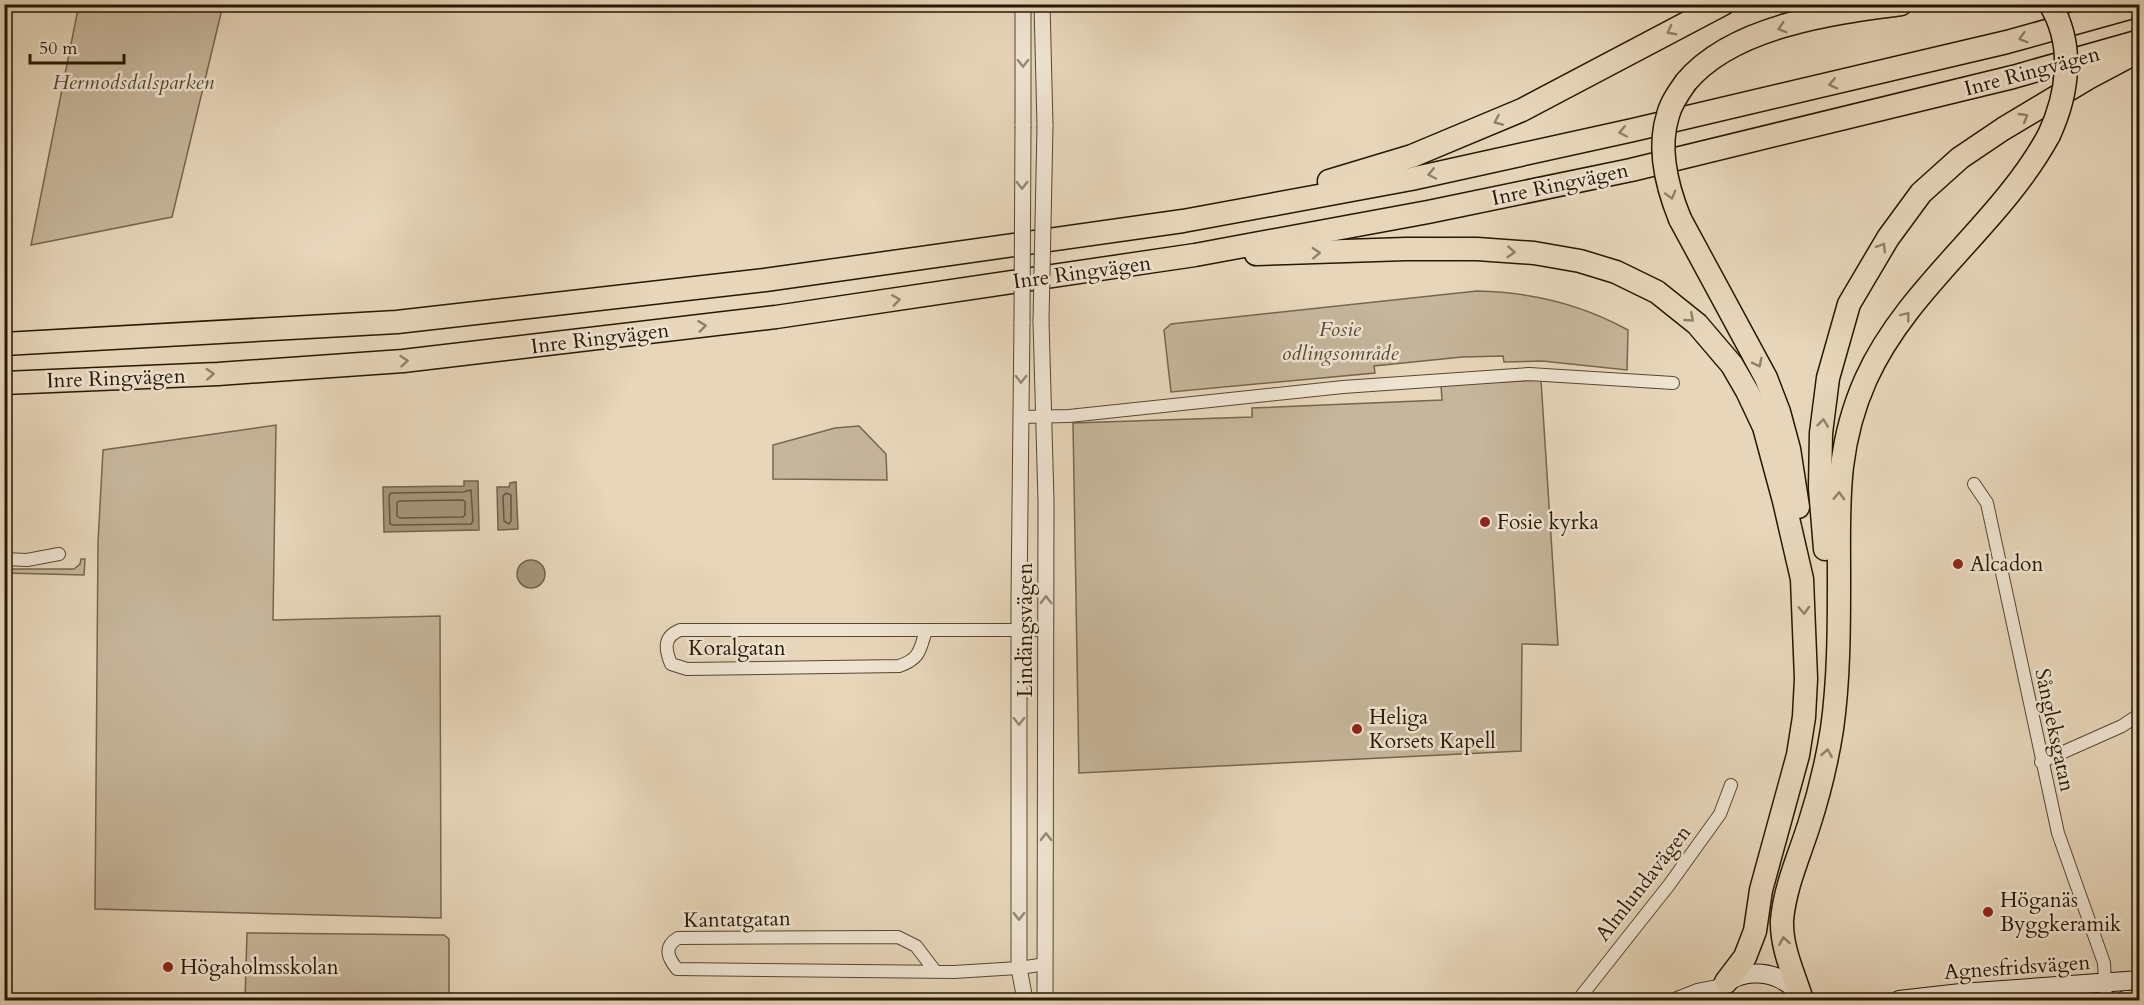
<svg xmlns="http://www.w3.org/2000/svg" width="2144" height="1005" font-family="Cardo,serif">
<rect width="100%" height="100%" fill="#e7d6ba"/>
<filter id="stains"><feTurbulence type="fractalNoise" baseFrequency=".00333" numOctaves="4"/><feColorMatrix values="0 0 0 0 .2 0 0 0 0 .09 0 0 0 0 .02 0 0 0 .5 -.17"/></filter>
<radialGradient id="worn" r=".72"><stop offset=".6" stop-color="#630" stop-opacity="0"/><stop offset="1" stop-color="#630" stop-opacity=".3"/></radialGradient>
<g fill="#c6b69b" stroke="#76664e" stroke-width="1.5">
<path d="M79 4 223 5 172 217 31 245Z"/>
<path d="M1477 291C1530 292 1581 304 1628 330L1627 370 1542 361 1504 362 1503 356 1462 357 1374 366 1375 373 1171 392 1164 330 1171 324Z"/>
<path d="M1541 380 1558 645 1522 644 1521 751 1079 773 1073 423 1252 417V408L1442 400 1441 385Z"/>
<path d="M276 425 273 620 440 616 441 918 95 909 98 542 103 450Z"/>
<path d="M859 426 886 454 887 480 773 479V445L835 428Z"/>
<path d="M81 559H85L84 575 5 573V569H74L80 564Z"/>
<path d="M247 933 444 935 449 939V1000H245Z"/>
</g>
<g fill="#a5957b" stroke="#72634b" stroke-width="1.5">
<path d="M464 481H478L479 530 384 532 383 487 464 486Z"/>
<path d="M516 482 518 529 498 530 497 487H509L510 483Z"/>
<circle cx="531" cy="574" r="14"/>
</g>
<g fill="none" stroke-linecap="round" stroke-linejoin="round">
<g stroke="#66563e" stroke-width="1.5">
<path d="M471 490 473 521 471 524 393 525 390 524 389 496 391 493 463 492Z"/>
<path d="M506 493 511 495V521L509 524 504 521 503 496Z"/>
<path d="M463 500 465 502V515L463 517 400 518 397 516V503L399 501Z"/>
</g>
<g stroke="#564730" stroke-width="14">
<g id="minor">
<path d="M1020 417 1069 416 1343 387 1529 374 1673 383"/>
<path d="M1974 484 1987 503 2058 833 2104 963 2106 1000"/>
<path d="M4 559 27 560 59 554"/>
<path d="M926 630C920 650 920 659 899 666L687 669 671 664C665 649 663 637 680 630 802 630 924 631 1045 630"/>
<path d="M2041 762 2122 726 2140 714"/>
<path d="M935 971 916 946 898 937 678 938C663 947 668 958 677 969L954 972 1019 968 1046 964"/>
<path d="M1578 1000 1669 885 1720 814 1731 785"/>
</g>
</g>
<g stroke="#564730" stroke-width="17">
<g id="tertiary">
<path d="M1042 4 1045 126"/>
<path d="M1023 126V4"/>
<path d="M1022 321 1019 601V968L1025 1000"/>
<path d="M1041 321 1046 501 1045 1000"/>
<path d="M1676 1000 1699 991 1720 987"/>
</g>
</g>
<g stroke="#261702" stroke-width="20">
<g id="secondary">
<path d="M1709 1000C1730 967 1776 964 1801 996"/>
<path d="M1899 1000 1961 993 2140 980"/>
<path d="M2125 1000H2140"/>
</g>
</g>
<g stroke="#261702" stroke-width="25">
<g id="motorway">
<path d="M1686 82C1733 26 1832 13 1901 4"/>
<path d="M1329 181 1412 156 1522 110 1723 4"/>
<path d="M1680 219 1766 378 1779 412 1789 449 1798 507"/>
<path d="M1256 254 1406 249H1477L1534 253 1580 261 1616 272 1657 292 1697 324 1732 365 1747 391 1764 427 1784 501 1802 579 1806 679 1804 717 1798 755 1761 890 1755 931 1745 957 1726 982"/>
<path d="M4 344 397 322 765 280 1183 221 1411 179 1633 130 2007 42 2140 5"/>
<path d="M4 383 218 374 403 361 776 317 1195 255 1428 212 1631 170 2013 77 2140 41"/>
<path d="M1825 549 1820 488 1821 433 1828 378 1849 304 1888 238 1921 193 1960 158 2003 129 2088 78 2139 51"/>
<path d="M1801 997C1793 972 1781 947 1782 920 1785 887 1799 856 1809 825 1819 794 1827 761 1832 729 1839 679 1839 628 1839 578 1839 506 1835 448 1866 379 1908 286 2000 225 2049 135"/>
</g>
</g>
<use href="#minor" stroke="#efe4d2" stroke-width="12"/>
<use href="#tertiary" stroke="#efe4d2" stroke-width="15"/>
<use href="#secondary" stroke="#efe4d2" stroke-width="18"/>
<use href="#motorway" stroke="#e7d6ba" stroke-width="22"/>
<g stroke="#261702" stroke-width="6">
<path id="rail" d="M2134 4 2140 31"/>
</g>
<use href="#rail" stroke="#efe4d2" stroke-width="4" stroke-dasharray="11" stroke-linecap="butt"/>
<g stroke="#564730" stroke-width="17" stroke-linecap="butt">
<g id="tertiary-bridge">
<path d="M1022 321 1023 126"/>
<path d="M1041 321 1045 126"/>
</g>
</g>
<g stroke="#261702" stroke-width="25" stroke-linecap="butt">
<g id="motorway-bridge">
<path d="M2049 135C2068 94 2075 45 2050 4"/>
<path d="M1680 219C1667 187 1657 149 1668 115 1671 103 1679 92 1686 82"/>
</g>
</g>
<use href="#tertiary-bridge" stroke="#efe4d2" stroke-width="15"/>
<use href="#motorway-bridge" stroke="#e7d6ba" stroke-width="22"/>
</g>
<defs><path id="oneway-chevron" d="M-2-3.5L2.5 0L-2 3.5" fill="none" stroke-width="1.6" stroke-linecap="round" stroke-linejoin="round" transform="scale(1.5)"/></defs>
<g stroke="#908067">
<use href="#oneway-chevron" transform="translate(1782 28) rotate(163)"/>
<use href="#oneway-chevron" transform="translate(1671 31) rotate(152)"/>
<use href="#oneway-chevron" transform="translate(2023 38) rotate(164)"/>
<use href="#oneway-chevron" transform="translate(1833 84) rotate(167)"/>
<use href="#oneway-chevron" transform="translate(2024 117) rotate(-31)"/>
<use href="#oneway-chevron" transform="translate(1498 121) rotate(156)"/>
<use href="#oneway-chevron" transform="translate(1623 132) rotate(168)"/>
<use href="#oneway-chevron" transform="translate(1432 174) rotate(168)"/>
<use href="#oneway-chevron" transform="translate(1671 195) rotate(74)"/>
<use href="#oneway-chevron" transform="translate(1882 247) rotate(-58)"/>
<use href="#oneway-chevron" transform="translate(1511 252) rotate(4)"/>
<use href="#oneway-chevron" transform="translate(1316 253) rotate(-3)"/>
<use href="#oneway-chevron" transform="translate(896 300) rotate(-8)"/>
<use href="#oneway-chevron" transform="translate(1906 316) rotate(-52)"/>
<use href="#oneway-chevron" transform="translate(1690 318) rotate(41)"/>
<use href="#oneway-chevron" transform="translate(702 326) rotate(-7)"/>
<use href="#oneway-chevron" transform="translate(404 361) rotate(-5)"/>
<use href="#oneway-chevron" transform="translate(1758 363) rotate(63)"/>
<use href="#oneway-chevron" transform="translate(210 374) rotate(-3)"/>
<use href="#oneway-chevron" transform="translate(1823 423) rotate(-83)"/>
<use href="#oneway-chevron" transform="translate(1839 496) rotate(-88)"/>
<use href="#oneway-chevron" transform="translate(1804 610) rotate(87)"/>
<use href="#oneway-chevron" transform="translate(1827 753) rotate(-80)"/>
<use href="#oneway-chevron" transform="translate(1784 941) rotate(-99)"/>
</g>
<g stroke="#958874">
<use href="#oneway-chevron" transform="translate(1023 63) rotate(90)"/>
<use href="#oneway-chevron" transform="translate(1022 185) rotate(90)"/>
<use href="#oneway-chevron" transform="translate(1021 379) rotate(91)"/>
<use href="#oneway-chevron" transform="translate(1046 600) rotate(-90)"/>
<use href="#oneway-chevron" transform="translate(1019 721) rotate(90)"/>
<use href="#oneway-chevron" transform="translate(1046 837) rotate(-90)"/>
<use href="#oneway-chevron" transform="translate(1019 916) rotate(90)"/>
</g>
<g fill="#8f2418" stroke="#efe4d2" stroke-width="2">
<circle cx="1485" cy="522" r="6"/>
<circle cx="1958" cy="564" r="6"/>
<circle cx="1357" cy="729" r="6"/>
<circle cx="1988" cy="912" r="6"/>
<circle cx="168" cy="967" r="6"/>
</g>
<g text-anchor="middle" stroke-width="5" stroke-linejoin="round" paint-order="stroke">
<g font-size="21" fill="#261702" stroke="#efe4d2">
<text transform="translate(2032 71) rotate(-15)" y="7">Inre Ringvägen</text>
<text transform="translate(1560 184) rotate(-12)" y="7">Inre Ringvägen</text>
<text transform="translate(1082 272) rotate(-8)" y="7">Inre Ringvägen</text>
<text transform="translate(600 338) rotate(-7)" y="7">Inre Ringvägen</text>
<text transform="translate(116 378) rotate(-2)" y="7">Inre Ringvägen</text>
<text transform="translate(1025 630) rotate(-90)" y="7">Lindängsvägen</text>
<text x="737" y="655">Koralgatan</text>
<text transform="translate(2055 730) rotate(78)" y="7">Sångleksgatan</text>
<text transform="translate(1643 883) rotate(-52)" y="7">Almlundavägen</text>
<text transform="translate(737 919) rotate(-1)" y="7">Kantatgatan</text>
<text transform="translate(2017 967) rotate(-4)" y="7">Agnesfridsvägen</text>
</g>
<g font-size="21" font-style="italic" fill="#564730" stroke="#efe4d2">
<text x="133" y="89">Hermodsdalsparken</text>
<text x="1340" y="336">Fosie<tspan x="1340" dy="24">odlingsområde</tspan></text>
</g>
<g font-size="21" fill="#261702" stroke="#efe4d2" text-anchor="start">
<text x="1497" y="529">Fosie kyrka</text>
<text x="1970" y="571">Alcadon</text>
<text x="1369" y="724">Heliga<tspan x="1369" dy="24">Korsets Kapell</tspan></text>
<text x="2000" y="907">Höganäs<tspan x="2000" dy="24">Byggkeramik</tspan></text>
<text x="180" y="974">Högaholmsskolan</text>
</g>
</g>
<rect width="2144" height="1005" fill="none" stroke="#e7d6ba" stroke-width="24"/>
<rect x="6" y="6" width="2132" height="993" fill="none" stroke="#261702" stroke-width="3"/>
<rect x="12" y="12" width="2120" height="981" fill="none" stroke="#261702" stroke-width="1.5"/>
<path d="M30 54v9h94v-9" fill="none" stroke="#261702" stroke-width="3"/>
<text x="39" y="54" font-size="18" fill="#261702" stroke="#efe4d2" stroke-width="4.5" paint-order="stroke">50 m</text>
<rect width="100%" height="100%" filter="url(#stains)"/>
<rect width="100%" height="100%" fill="url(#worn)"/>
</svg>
